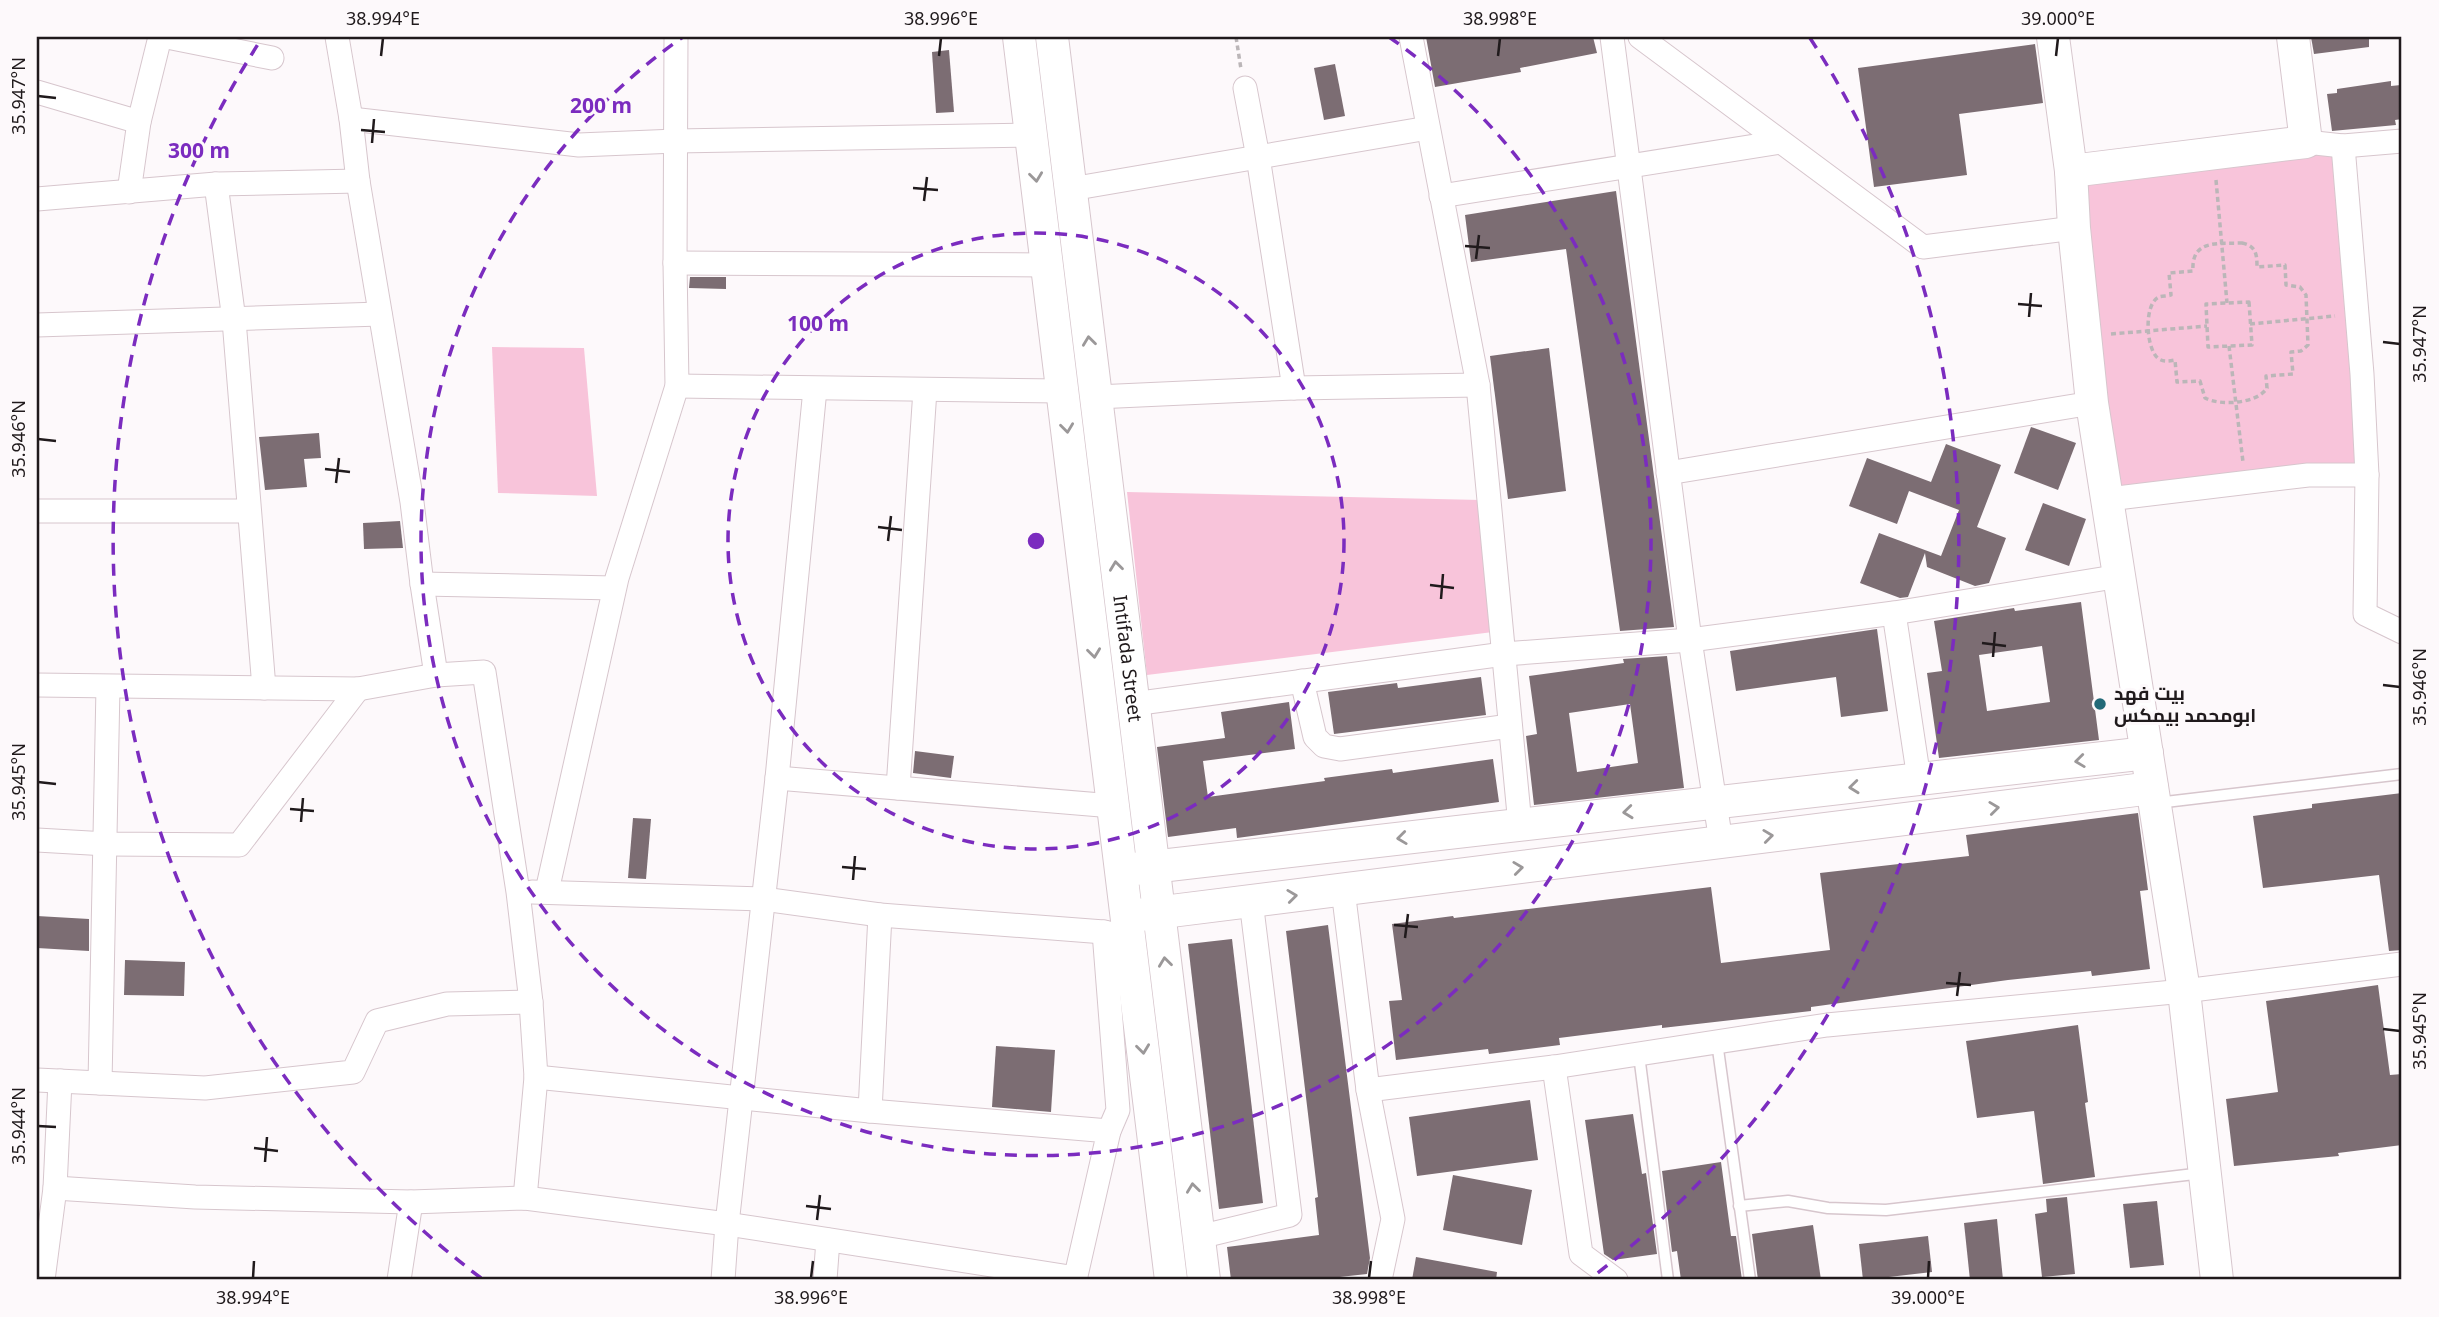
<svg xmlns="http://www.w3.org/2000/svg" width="2439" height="1317" font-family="'Noto Sans',Cairo,sans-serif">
<rect width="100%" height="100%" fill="#fdf9fb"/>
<g fill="#f8c4da">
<path d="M2337 152 2363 470 2115 493 2077 177Z"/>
<path d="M492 347 584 348 597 496 498 493Z"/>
<path d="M1127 492 1481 500 1493 632 1147 675Z"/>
</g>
<g fill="#7c6d73" fill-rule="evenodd">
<path d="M1426 37H1593L1597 53 1520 68 1521 72 1435 87Z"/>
<path d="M2311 37H2369V47L2314 54Z"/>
<path d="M2035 44 2043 103 1959 114 1967 175 1874 187 1858 68Z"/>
<path d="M949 50 954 112 936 113 932 52Z"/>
<path d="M1335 64 1345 116 1324 120 1314 68Z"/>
<path d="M2391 81V86L2401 85 2402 96V119L2395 120 2396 125 2332 131 2327 94 2337 93V89Z"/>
<path d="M1616 191 1674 627 1620 631 1566 249 1471 262 1465 215Z"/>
<path d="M690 277H726V289L689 288Z"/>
<path d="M1549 348 1566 491 1508 499 1490 356Z"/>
<path d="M2031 427 2076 443 2058 490 2014 473Z"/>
<path d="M319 433 321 458 304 459 307 487 265 490 259 437Z"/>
<path d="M1946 444 2001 465 1977 527 2006 538 1989 583 1975 586 1927 567 1925 553 1908 597 1900 598 1860 583 1879 533 1941 556 1959 510 1909 491 1897 524 1849 506 1867 458 1931 482Z"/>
<path d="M2043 503 2086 519 2069 566 2025 550Z"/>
<path d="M400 521 403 548 364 549 363 523Z"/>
<path d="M2081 602 2099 740 1939 758 1927 673 1942 671 1934 621 2014 608 2015 611ZM2042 646 2050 702 1987 711 1979 655Z"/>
<path d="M1877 629 1888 711 1841 717 1836 677 1736 691 1730 651Z"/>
<path d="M1667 656 1684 788 1534 805 1526 736 1537 734 1529 676 1624 663 1623 659ZM1630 704 1638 763 1577 772 1569 713Z"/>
<path d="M1481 677 1486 715 1334 734 1328 692 1397 683 1398 688Z"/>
<path d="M1289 702 1295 749 1203 761 1208 797 1325 781 1324 778 1392 769 1393 773 1493 759 1499 802 1237 838 1236 828 1168 837 1157 747 1225 738 1221 712Z"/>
<path d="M915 751 954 756 951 778 913 773Z"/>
<path d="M2402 793V950L2389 951 2379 875 2263 888 2253 816 2312 808V804Z"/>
<path d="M2138 813 2148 890 2140 891 2150 969 2092 976 2091 971 2008 980 1811 1007V1011L1662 1028V1025L1559 1038 1560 1045 1489 1054 1488 1049 1396 1060 1389 1001 1402 1000 1392 924 1453 916 1454 918 1711 887 1721 963 1830 950 1820 873 1969 856 1966 835Z"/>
<path d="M633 818 651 819 646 879 628 878Z"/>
<path d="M37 916 89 919V951L37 948Z"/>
<path d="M1328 925 1370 1258 1367 1274 1312 1280H1231L1227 1247 1319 1235 1315 1198 1318 1197 1286 931Z"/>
<path d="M1232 939 1263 1203 1219 1209 1188 944Z"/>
<path d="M125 960 185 962 184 996 124 995Z"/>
<path d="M2378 985 2390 1075 2402 1074V1145L2338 1153 2339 1156 2234 1166 2226 1099 2278 1092 2266 1001Z"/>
<path d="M2078 1025 2088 1102 2085 1103 2095 1177 2043 1184 2034 1111 1977 1118 1966 1041Z"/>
<path d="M996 1046 1055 1050 1051 1112 992 1107Z"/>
<path d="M1530 1100 1538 1160 1417 1176 1409 1117Z"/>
<path d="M1633 1114 1642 1174 1646 1173 1657 1254 1613 1260 1604 1254 1585 1120Z"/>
<path d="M1721 1162 1731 1236H1736L1742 1280H1681L1677 1251 1672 1252 1662 1171Z"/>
<path d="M1453 1175 1532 1190 1522 1245 1443 1230Z"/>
<path d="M2067 1197 2075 1274 2042 1277 2035 1214 2047 1212 2046 1199Z"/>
<path d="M2157 1201 2164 1265 2130 1268 2123 1204Z"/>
<path d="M1997 1219 2003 1280H1970L1964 1223Z"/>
<path d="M1813 1225 1821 1280H1758L1752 1234Z"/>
<path d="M1928 1236 1932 1272 1863 1280 1859 1244Z"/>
<path d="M1416 1257 1497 1272 1496 1280H1412Z"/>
</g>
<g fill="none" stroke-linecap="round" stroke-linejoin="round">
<g stroke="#d7c6cd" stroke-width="13">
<g id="lane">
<path d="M2157 803 2402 774"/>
<path d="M1717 1042 1750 1280"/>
<path d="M1639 1055 1668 1280"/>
<path d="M1739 1206 1788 1201 1828 1208 1886 1210 2203 1173"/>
</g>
</g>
<g stroke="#d7c6cd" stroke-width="25">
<g id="street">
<path d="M167 37 272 58"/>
<path d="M337 37 351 119 358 181 412 502 422 584 436 675"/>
<path d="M1411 37 1478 385 1520 825"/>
<path d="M1612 37 1690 640 1721 842"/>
<path d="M1640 37 1923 247 2074 228"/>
<path d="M1245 88 1258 157 1294 388"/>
<path d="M37 92 139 122"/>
<path d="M351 119 579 145 676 141 1031 135"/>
<path d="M2306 142 2343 146 2402 141"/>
<path d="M2343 146 2362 374 2367 475 2365 614 2402 632"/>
<path d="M216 184 234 320 264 688"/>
<path d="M1071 189 1428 128"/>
<path d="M129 192 139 122 160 37"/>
<path d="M1441 196 1780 142"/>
<path d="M37 199 216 184 358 181"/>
<path d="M675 263 1047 265"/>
<path d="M37 325 380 314"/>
<path d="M677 386 1062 391"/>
<path d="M1096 397 1294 388 1478 385"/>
<path d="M1668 473 2092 403"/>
<path d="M2109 499 2308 475H2367"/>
<path d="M37 511H249"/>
<path d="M422 584 614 588"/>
<path d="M1894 613 1919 779"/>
<path d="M1302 681 1315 737 1324 746 1340 749 1510 726"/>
<path d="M37 685 358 689 436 675 484 672 518 892 531 1002 536 1077 525 1198"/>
<path d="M1133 704 1504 654 1690 640 1894 613 2120 576"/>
<path d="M777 778 1113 806"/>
<path d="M898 788 925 390"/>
<path d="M37 840 107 844 239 845 358 689"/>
<path d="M1343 890 1368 1090 1554 1067 1827 1025 2184 991 2402 964"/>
<path d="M547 891 617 578 677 386 675 263 676 37"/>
<path d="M532 892 763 899 880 915 1104 932 1129 938"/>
<path d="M1104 932 1118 1110 1109 1131"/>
<path d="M1554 1067 1581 1254 1616 1280"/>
<path d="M536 1077 870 1111 1109 1131 1075 1280"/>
<path d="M37 1080 205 1088 353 1072 377 1021 447 1004 531 1002"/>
<path d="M100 1083 108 687"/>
<path d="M1368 1090 1393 1219 1380 1280"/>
<path d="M870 1111 880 915"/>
<path d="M55 1188 195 1197 411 1202 525 1198 727 1224 1076 1278"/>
<path d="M1199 1237 1290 1215 1251 901"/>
<path d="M43 1280 55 1188 60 1081"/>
<path d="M399 1280 411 1202"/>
<path d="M723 1280 727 1224 777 778 815 389"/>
<path d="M825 1280 828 1240"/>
</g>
</g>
<g stroke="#d7c6cd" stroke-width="34">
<g id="secondary">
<path d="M1019 37 1171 1280"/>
<path id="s1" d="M1052 37 1204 1280"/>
<path d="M2053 37 2071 171 2074 228 2092 403 2184 991 2217 1280"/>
<path d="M2071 171 2306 142 2293 37"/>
<path d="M1134 869 2147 753"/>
<path d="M1139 915 2152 788"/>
</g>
</g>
<g stroke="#bbb6b8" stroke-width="3.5" stroke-dasharray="5 3.5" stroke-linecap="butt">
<path d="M1236 37 1241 69"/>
<path d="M2216 180 2227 303"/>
<path d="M2242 243C2256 246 2257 254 2257 267L2285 265 2286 285 2300 287 2306 295 2308 345 2301 351 2291 352 2293 374 2266 376 2267 388C2257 404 2220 406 2205 398L2200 381 2177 382 2175 360C2169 361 2164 362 2159 359 2146 351 2143 304 2159 297 2161 296 2169 296 2171 295L2169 273 2193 271C2191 239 2218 244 2242 243Z"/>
<path d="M2249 302 2252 345 2208 347 2206 304Z"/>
<path d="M2250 324 2335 316"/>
<path d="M2111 334 2207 326"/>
<path d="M2229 346 2243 462"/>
</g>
<use href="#lane" stroke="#fff" stroke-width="10"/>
<use href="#street" stroke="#fff" stroke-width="23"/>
<use href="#secondary" stroke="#fff" stroke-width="32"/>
</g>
<defs><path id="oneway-chevron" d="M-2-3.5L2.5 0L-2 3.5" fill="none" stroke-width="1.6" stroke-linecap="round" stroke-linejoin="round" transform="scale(1.75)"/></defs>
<g stroke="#9b9899">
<use href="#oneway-chevron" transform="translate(1036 177) rotate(83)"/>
<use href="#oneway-chevron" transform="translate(1089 341) rotate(-97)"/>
<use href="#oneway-chevron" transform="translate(1067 428) rotate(83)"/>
<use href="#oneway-chevron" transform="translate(1116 566) rotate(-97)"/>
<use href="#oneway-chevron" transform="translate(1094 653) rotate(83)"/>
<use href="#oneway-chevron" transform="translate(2080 761) rotate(173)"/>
<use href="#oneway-chevron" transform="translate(1854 787) rotate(174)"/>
<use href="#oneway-chevron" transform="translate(1994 808) rotate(-7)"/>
<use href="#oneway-chevron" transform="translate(1628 812) rotate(174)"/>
<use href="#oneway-chevron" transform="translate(1768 836) rotate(-7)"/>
<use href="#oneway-chevron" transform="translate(1402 838) rotate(173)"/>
<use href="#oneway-chevron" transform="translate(1518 868) rotate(-7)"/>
<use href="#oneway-chevron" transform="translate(1292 896) rotate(-7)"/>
<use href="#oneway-chevron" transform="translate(1165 962) rotate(-97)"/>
<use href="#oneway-chevron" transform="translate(1143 1049) rotate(83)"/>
<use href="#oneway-chevron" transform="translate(1193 1188) rotate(-97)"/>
</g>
<path fill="none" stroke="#201a1c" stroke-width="2.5" d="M381 56 383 38M939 56 941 38M1498 56 1500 38M2056 56 2058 38M38 96 56 98M361 130 385 132M372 143 374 119M913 188 938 190M924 201 927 177M1465 246 1490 248M1476 259 1479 235M2018 304 2042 306M2029 317 2031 293M2383 342 2400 344M38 439 56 441M325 469 350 472M336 483 339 458M878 527 902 530M888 541 891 516M1430 585 1454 588M1441 599 1443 574M1982 643 2006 646M1993 657 1995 632M2383 685 2400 687M38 782 56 784M290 809 314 811M301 822 303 798M842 867 866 869M853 880 855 856M1394 925 1418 927M1405 938 1408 914M1946 983 1971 985M1957 996 1960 972M2383 1029 2400 1031M38 1126 56 1127M254 1148 278 1151M265 1162 267 1137M806 1206 831 1209M817 1220 820 1195M253 1278 254 1261M811 1278 813 1261M1369 1278 1371 1261M1928 1278 1929 1261"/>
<g fill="none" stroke="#7b2cbf" stroke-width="3.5" stroke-dasharray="12 9">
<circle cx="1036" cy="541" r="308"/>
<path d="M1389 37A615 615 0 1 1 683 37"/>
<path d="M481 1278A923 923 0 0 1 262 38M1810 38A923 923 0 0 1 1591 1278"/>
</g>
<circle fill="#236a78" stroke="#fdf9fb" stroke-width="2.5" cx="2100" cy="704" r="7"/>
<g text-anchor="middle" stroke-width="6" stroke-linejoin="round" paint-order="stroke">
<g font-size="19" fill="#201a1c" stroke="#fdf9fb">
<text dy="7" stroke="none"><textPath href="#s1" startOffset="626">Intifada Street</textPath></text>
</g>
<g font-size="19" font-weight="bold" fill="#201a1c" stroke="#fdf9fb" text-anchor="start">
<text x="2114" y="700">بيت فهد<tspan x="2114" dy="22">ابومحمد بيمكس</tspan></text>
</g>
</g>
<circle cx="1036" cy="541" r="10" fill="#7b2cbf" stroke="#fdf9fb" stroke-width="3.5"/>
<g font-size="21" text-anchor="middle" font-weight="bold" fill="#7b2cbf" stroke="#fdf9fb" stroke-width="6" stroke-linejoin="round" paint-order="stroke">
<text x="601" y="113">200 m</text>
<text x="199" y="158">300 m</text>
<text x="818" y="331">100 m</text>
</g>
<rect width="2439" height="1317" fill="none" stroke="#fdf9fb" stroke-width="77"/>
<rect x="38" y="38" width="2362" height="1240" fill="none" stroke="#201a1c" stroke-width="2.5"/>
<g font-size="18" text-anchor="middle" fill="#201a1c">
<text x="383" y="25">38.994°E</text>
<text x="941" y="25">38.996°E</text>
<text x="1500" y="25">38.998°E</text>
<text x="2058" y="25">39.000°E</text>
<text transform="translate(19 96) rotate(-90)" y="6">35.947°N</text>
<text transform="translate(2420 344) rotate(-90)" y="6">35.947°N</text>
<text transform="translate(19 439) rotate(-90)" y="6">35.946°N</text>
<text transform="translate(2420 687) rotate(-90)" y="6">35.946°N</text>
<text transform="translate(19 782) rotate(-90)" y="6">35.945°N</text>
<text transform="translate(2420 1031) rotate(-90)" y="6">35.945°N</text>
<text transform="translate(19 1126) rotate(-90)" y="6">35.944°N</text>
<text x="253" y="1304">38.994°E</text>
<text x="811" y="1304">38.996°E</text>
<text x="1369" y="1304">38.998°E</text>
<text x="1928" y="1304">39.000°E</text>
</g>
</svg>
